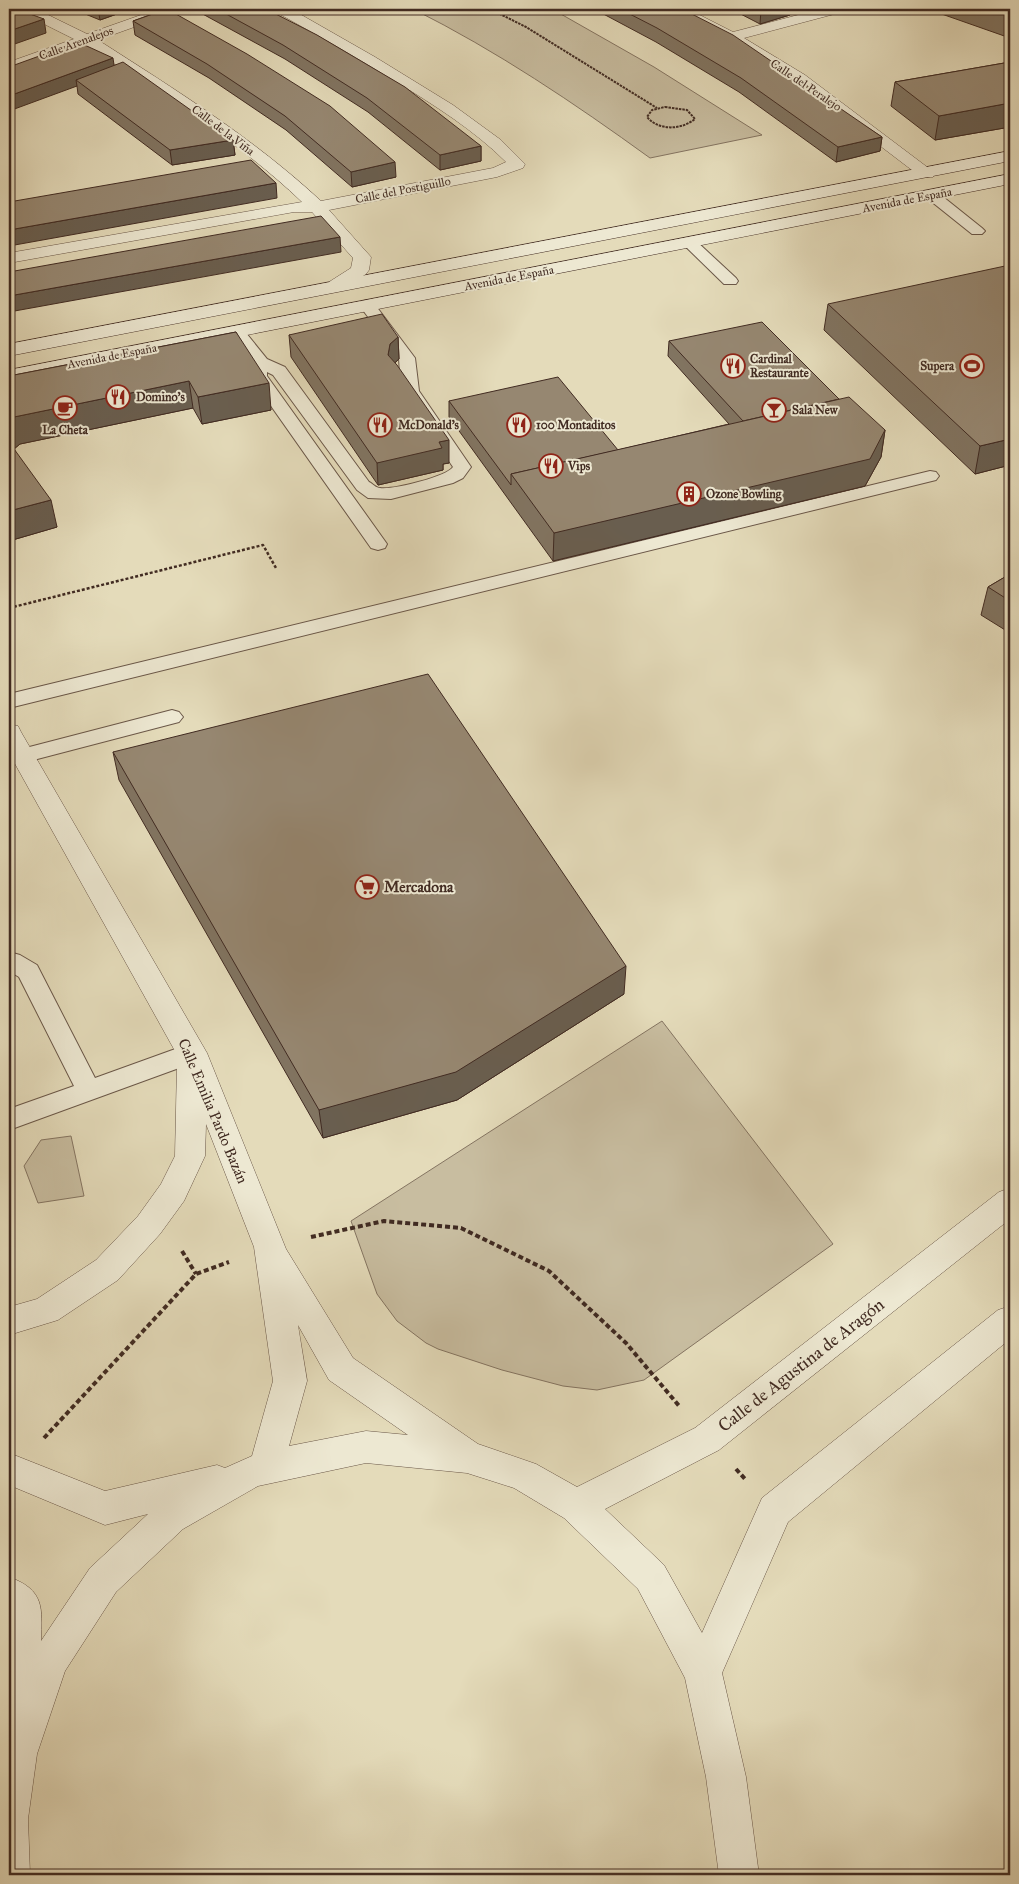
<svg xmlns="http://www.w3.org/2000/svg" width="1019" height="1884" font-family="'IM FELL Great Primer',serif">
<rect width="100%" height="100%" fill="#e4dbba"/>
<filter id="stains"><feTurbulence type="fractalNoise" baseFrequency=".004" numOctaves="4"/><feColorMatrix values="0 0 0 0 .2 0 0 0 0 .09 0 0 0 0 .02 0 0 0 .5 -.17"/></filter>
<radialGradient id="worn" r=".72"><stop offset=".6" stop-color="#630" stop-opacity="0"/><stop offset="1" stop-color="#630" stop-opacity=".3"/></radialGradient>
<g fill="#c8bda0" stroke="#847461">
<path d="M413 9H552L654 67 762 135 650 158C574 103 497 51 413 9Z"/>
<path d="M662 1021 833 1244 644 1380 597 1390 563 1386 502 1370 438 1349 426 1343 397 1321 377 1294 351 1221Z"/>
<path d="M71 1136 84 1196 38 1203 24 1166 41 1140Z"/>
</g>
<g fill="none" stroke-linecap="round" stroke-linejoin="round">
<g stroke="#6a5748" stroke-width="2">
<g id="lane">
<path d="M932 191 937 192 982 228 985 231 982 234H972L927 198 925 195 927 192Z"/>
<path d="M690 238 695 240 736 278 738 281 736 284H724L685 246 682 243 685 240Z"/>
<path d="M367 300 373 302 415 358 419 391 471 467 463 478 453 483 391 499 368 498 357 490 273 375 267 372V376L387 544 385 548 378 550 371 548 250 376 253 364 228 331 230 328H242L267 359 285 367 369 482C373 484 376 488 380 488 392 490 446 477 453 467L401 391 399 358 359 305 361 302Z"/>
<path d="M930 471 936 472 939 476 936 480 9 708V694Z"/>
<path d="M172 710 179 712 183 717 179 722 22 763 14 761 11 756 14 751Z"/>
<path d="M9 952 20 955 37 965 95 1078 192 1043 201 1046 205 1053 201 1060 9 1130V1109L74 1086 19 977 9 971Z"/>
</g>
</g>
<g stroke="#6a5748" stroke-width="1">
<g id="street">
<path d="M18 9H36L87 34 158 9H178L176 12 98 40C176 90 253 138 321 201L493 168 506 162C474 130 434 105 395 81 356 57 316 34 276 12L274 9H291L375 57 453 105 501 140 525 164 523 168 497 177 329 210 371 257 369 270 366 274C355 281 343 293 329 290L326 286 329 282 351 268 353 258 312 212H294L9 263V253L302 202C237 140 160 93 85 45L9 72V62L74 39 20 12Z"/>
<path d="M670 9H688L733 32 821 9H844L842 12 744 38 805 75 935 173 933 177H921L795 81 712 31 672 12Z"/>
<path d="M9 724 18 726 21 732 207 1053 286 1249 353 1358 478 1444 536 1464 577 1487 695 1428 999 1192 1010 1188V1219L719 1450 605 1509 664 1565 702 1633 762 1498 998 1310 1010 1306V1339L788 1522 722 1673 746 1777 759 1875H719L706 1777 685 1678 638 1589 564 1518 514 1488 467 1473 366 1463 258 1486 183 1529 116 1592 65 1671 37 1754 28 1819 30 1875H9V1577C45 1590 42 1608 41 1641L90 1568 148 1514 105 1525 9 1485V1453L105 1491 217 1465 225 1468 252 1456 273 1381 254 1247 206 1124 205 1156 184 1201 160 1234 118 1280 58 1320 9 1335V1307L37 1299 96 1260 138 1216 161 1184 175 1156 177 1065 180 1060 9 753ZM298 1325 329 1380 408 1435 366 1431 289 1446 307 1381Z"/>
</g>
</g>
<g stroke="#412b22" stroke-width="1">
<g id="secondary">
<path d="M1010 151V161L9 356V344Z"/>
<path d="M1010 174V184L9 382V370Z"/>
</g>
</g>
<g stroke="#412b22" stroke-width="2" stroke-dasharray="2.5 1" stroke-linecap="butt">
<path d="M490 9 526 27 657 108"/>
<path d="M665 107 687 110 695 119C681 130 659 131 647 117L652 110Z"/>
</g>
<path stroke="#412b22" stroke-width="2.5" stroke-dasharray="3 2" stroke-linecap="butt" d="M9 608 263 545 276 568"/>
<g stroke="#412b22" stroke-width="4" stroke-dasharray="5 3" stroke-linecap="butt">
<path d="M311 1237 384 1221 461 1228 549 1271 626 1343 680 1407"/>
<path d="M182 1251 196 1274"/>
<path d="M44 1438 196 1274 229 1262"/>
<path d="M736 1469 745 1479"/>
</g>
<use href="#lane" fill="#ede8d2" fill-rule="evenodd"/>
<use href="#street" fill="#ede8d2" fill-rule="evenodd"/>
<use href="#secondary" fill="#ede8d2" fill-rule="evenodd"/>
</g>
<g fill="#817461" stroke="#412b22">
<path d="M73 9H131L100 20Z"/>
<path d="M167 9 396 177 352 187 286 130 209 78 135 35 133 21Z"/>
<path d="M198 9H266L481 146V161L440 170 368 112 285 59 199 12Z"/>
<path d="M594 9H682L882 137 880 151 836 162 739 92 656 42Z"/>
<path d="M731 9H791L790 15 760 24Z"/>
<path d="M936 9H1010V38L936 12Z"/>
<path d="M1010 62V127L935 140 891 106 895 82Z"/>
<path d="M114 66 233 140 235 155 172 165 78 94 77 86 9 67Z"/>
<path d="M828 304 1010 465 975 474 824 330Z"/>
<path d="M236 332 271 410 202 424 193 408 20 444 14 449 57 527 9 541V376Z"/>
<path d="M289 335 398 337 399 359 395 363 449 463 443 464V470L378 485 291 357Z"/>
<path d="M669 341 839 399 885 430 881 457 865 486 553 561 449 417V401L618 450 729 424 668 356Z"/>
<path d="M1010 574V633L981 615 988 587Z"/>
<path d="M113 752 624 994 457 1100 323 1138 119 780Z"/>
</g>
<g fill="#695e4f" stroke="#412b22">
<path d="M98 9H131L100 20Z"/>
<path d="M766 9H791L790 15 760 24 761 10Z"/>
<path d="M44 19 46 33 9 46V31Z"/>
<path d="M113 58 115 72 76 80 77 86 9 111V96Z"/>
<path d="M1010 103V127L935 140 939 116Z"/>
<path d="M882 137 880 151 836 162 838 147Z"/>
<path d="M233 140 235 155 172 165 170 150Z"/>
<path d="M481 146V161L440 170V155Z"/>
<path d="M395 162 396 177 352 187 351 172Z"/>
<path d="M276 183 277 198 9 246V230Z"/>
<path d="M340 237 341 252 9 312V296Z"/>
<path d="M398 337 399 359 391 366 388 355 390 344Z"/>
<path d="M189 381 193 408 20 444 9 453V421L14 417Z"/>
<path d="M269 383 271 410 202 424 198 397Z"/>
<path d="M885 430 881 457 865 486 553 561 554 533Z"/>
<path d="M1010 439V465L975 474 980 446Z"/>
<path d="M449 440V463L443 464V470L378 485 377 463 439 442Z"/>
<path d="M51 500 57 527 9 541V511Z"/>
<path d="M626 966 624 994 457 1100 323 1138 319 1110Z"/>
</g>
<g fill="#968771" stroke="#412b22">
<path d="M16 9 44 19 9 31V11Z"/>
<path d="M167 9 247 54 330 106 395 162 351 172 285 116 207 64 133 21Z"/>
<path d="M217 9H266L317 35 405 87 481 146 440 155 367 98 283 45Z"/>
<path d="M620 9H682L733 35 882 137 838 147 741 78 657 28Z"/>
<path d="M996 9H1010V14Z"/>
<path d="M78 42 113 58 9 96V67Z"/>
<path d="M123 62 233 140 170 150 76 80Z"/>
<path d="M1010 62V103L939 116 895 82Z"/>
<path d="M251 160 276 183 9 230V202Z"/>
<path d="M321 216 340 237 9 296V272Z"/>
<path d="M1005 266 1010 270V439L980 446 828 304Z"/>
<path d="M382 314 398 337 390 344 388 355 397 365 449 440 439 442 442 448 377 463 289 335Z"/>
<path d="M762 322 839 399 743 421 669 341Z"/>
<path d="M236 332 269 383 198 397 189 381 14 417 9 421V376Z"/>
<path d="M558 377 618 450 511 474V485L449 401Z"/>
<path d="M849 397 885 430 870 459 554 533 511 474Z"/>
<path d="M9 442 51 500 9 511Z"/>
<path d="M1010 574V601L988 587Z"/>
<path d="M428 674 626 966 456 1072 319 1110 113 752Z"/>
</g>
<defs>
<g id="restaurant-ring" transform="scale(1.25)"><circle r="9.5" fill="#ede8d2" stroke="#8f2418" stroke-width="1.5"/><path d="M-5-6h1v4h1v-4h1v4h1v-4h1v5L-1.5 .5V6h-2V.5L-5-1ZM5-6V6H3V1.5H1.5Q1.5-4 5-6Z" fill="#8f2418"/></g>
<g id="stadium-ring" transform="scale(1.25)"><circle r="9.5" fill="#ede8d2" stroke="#8f2418" stroke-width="1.5"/><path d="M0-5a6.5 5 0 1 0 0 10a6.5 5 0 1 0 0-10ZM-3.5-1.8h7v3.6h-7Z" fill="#8f2418"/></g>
<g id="cafe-ring" transform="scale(1.25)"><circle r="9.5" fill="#ede8d2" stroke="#8f2418" stroke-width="1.5"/><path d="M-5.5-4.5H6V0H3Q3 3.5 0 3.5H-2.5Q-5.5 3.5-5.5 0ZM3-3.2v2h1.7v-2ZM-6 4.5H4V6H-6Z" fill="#8f2418"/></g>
<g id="bar-ring" transform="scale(1.25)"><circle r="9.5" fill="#ede8d2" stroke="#8f2418" stroke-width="1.5"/><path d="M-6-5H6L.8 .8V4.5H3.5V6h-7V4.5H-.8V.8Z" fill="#8f2418"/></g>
<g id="building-ring" transform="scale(1.25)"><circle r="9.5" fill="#ede8d2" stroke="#8f2418" stroke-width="1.5"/><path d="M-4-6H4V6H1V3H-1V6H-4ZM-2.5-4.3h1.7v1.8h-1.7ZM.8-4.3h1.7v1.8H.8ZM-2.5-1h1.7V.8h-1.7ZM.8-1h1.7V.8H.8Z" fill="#8f2418"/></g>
<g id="supermarket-ring" transform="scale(1.25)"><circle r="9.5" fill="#ede8d2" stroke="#8f2418" stroke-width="1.5"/><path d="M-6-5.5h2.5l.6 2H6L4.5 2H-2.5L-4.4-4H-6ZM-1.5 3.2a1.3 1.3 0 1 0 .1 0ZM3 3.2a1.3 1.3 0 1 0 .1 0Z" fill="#8f2418"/></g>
</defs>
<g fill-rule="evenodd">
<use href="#restaurant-ring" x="733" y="366"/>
<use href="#stadium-ring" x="972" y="366"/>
<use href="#restaurant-ring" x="118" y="397"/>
<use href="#cafe-ring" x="65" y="408"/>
<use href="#bar-ring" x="774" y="410"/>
<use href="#restaurant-ring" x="380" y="425"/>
<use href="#restaurant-ring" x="519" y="425"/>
<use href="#restaurant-ring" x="551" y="466"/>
<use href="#building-ring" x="689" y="494"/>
<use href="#supermarket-ring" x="367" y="887"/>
</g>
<g text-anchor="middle" stroke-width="4" stroke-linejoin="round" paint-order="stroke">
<g font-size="12" fill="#412b22" stroke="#ede8d2">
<text transform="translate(76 43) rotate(-20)" y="4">Calle Arenalejos</text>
<text transform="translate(806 85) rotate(34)" y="4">Calle del Peralejo</text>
<text transform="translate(223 130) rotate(37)" y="4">Calle de la Viña</text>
<text transform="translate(403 190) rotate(-11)" y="4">Calle del Postiguillo</text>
<text transform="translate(907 200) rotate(-11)" y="4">Avenida de España</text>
<text transform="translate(509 278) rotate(-11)" y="4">Avenida de España</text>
<text transform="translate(112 356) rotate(-11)" y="4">Avenida de España</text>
</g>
<g font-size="12" font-weight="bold" fill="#412b22" stroke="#ede8d2" text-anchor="start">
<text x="750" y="363">Cardinal<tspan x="750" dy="14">Restaurante</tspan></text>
<text x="954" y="370" text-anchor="end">Supera</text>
<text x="136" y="401">Domino's</text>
<text x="792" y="414">Sala New</text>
<text x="398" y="429">McDonald's</text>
<text x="536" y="429">100 Montaditos</text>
<text x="65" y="434" text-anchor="middle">La Cheta</text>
<text x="568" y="470">Vips</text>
<text x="706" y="498">Ozone Bowling</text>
</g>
<g font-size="15" font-weight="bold" fill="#412b22" stroke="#ede8d2" text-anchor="start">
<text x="384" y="892">Mercadona</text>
</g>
<g font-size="15" fill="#412b22" stroke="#ede8d2">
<text transform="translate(213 1111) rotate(67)" y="5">Calle Emilia Pardo Bazán</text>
</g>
<g font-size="18" fill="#412b22" stroke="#ede8d2">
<text transform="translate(801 1365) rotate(-38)" y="6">Calle de Agustina de Aragón</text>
</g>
</g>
<rect width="1019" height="1884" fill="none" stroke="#e4dbba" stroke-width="30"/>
<rect x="10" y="10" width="999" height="1864" fill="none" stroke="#412b22" stroke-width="2.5"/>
<rect x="15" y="15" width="989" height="1854" fill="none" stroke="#412b22"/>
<rect width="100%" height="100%" filter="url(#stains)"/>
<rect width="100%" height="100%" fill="url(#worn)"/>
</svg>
